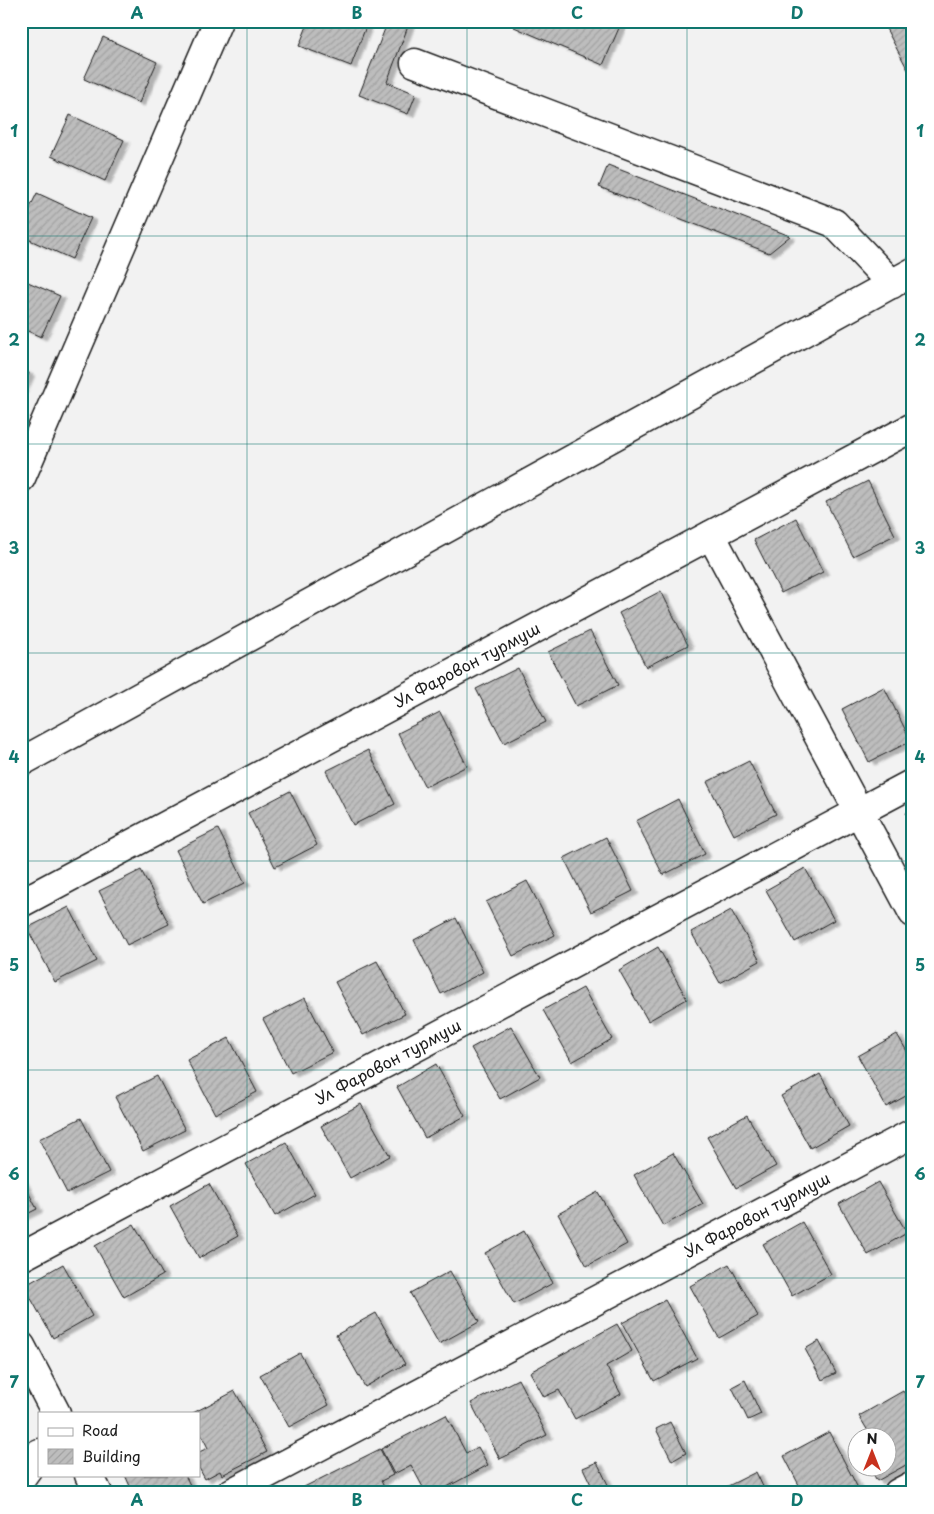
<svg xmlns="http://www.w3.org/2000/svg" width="934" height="1514" font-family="'Playpen Sans',sans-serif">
<defs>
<pattern id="building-hatch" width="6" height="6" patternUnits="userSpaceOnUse" patternTransform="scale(1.25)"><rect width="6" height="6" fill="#bdbdbd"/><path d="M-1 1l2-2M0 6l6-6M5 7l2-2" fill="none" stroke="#a2a2a2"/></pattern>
<filter id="shadow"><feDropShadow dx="5.5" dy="3" stdDeviation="1" flood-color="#0004"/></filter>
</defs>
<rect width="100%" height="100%" fill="#f2f2f2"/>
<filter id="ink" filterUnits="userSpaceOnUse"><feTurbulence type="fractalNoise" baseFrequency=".02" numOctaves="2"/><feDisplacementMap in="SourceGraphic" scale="10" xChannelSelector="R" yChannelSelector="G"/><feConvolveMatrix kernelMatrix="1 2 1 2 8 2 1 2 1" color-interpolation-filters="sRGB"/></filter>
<g filter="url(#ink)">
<g fill="url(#building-hatch)" stroke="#1c1c1c" filter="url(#shadow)">
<path d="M309 21H368L351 66 299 46Z"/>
<path d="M388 21H410L387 82 416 94 408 114 359 95Z"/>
<path d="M517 21H622L603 65 514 27Z"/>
<path d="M882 21H909L913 28V67L908 70Z"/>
<path d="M103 37 157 62 139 103 84 79Z"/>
<path d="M70 115 124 140 105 181 51 156Z"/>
<path d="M608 165 790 236 769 253 599 187Z"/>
<path d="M37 193 91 218 72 259 21 236V226Z"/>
<path d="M21 279 60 296 41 337 21 328Z"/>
<path d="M21 369 29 373 21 391Z"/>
<path d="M868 481 895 535 853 556 826 502Z"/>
<path d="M796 518 823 572 781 593 754 540Z"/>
<path d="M661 591 688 645 646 667 619 613Z"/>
<path d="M590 631 618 685 576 706 548 652Z"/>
<path d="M518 668 546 722 504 743 476 689Z"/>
<path d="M884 687 911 741 869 762 842 709Z"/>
<path d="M440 712 467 766 425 787 398 733Z"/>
<path d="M368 750 395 804 353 825 326 771Z"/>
<path d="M749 761 776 814 734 835 707 782Z"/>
<path d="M290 791 317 845 275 867 248 813Z"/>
<path d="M678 799 705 854 663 875 636 821Z"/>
<path d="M913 810V827L906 813Z"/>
<path d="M218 829 245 883 203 904 176 850Z"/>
<path d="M606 837 633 891 591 912 564 858Z"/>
<path d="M805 868 834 920 795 942 766 890Z"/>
<path d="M141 870 169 924 127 945 99 891Z"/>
<path d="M527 881 555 935 513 956 486 902Z"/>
<path d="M69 907 97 961 55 982 27 928Z"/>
<path d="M731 910 760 961 720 983 691 932Z"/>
<path d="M456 918 483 972 441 994 414 940Z"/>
<path d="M658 947 687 999 648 1021 619 970Z"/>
<path d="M377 961 405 1014 363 1035 335 982Z"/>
<path d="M583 988 612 1039 572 1062 543 1010Z"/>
<path d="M305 998 333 1052 291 1073 263 1019Z"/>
<path d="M511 1026 540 1077 500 1099 471 1048Z"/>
<path d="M897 1034 913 1062V1092L886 1107 858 1056Z"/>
<path d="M229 1038 257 1092 215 1114 187 1060Z"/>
<path d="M436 1064 465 1116 425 1138 397 1087Z"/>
<path d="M820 1074 849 1126 810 1148 781 1096Z"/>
<path d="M157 1076 185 1130 143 1151 115 1097Z"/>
<path d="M361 1104 390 1156 350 1178 321 1126Z"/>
<path d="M747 1115 776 1166 736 1188 707 1137Z"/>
<path d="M81 1118 109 1172 67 1193 39 1139Z"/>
<path d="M286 1142 315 1194 275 1216 246 1164Z"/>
<path d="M673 1153 703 1204 663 1226 634 1175Z"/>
<path d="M21 1178 37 1209 21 1217Z"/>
<path d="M878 1182 907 1233 868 1255 839 1204Z"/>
<path d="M209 1184 238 1236 199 1258 170 1206Z"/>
<path d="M598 1192 627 1244 587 1266 558 1214Z"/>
<path d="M802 1222 831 1274 792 1296 763 1244Z"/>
<path d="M134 1224 163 1275 124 1297 95 1246Z"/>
<path d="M524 1231 553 1283 514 1304 485 1253Z"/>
<path d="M63 1264 92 1316 53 1338 24 1286Z"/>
<path d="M729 1264 758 1316 719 1338 690 1286Z"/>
<path d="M450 1271 479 1322 439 1344 410 1293Z"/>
<path d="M665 1300 697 1358 654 1381 622 1323Z"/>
<path d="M376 1313 405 1364 365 1387 336 1335Z"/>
<path d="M617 1324 632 1351 606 1366 621 1394 575 1419 559 1390 544 1397 530 1372Z"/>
<path d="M819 1341 836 1373 822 1380 805 1349Z"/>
<path d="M300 1353 329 1405 289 1427 260 1375Z"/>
<path d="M518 1379 547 1435 500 1459 471 1403Z"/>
<path d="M745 1380 761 1414 748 1420 732 1387Z"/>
<path d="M235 1391 267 1452 222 1475 220 1471 205 1479 199 1468V1452L208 1448 199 1430V1413H193Z"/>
<path d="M903 1391 913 1408V1461L877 1481 869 1466H886V1436H871L859 1416Z"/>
<path d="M446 1415 466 1453 478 1447 488 1465 436 1493H426L411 1465 394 1474 381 1449Z"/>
<path d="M670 1422 686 1453 672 1461 656 1429Z"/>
<path d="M829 1432 859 1490 854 1493H789L800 1487 784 1456Z"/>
<path d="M380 1449 393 1475 381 1481 387 1493H304L302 1488Z"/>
<path d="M597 1462 612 1493H595L583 1468Z"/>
<path d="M756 1472 766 1493H714Z"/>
<path d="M125 1475H185L194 1493H133Z"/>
</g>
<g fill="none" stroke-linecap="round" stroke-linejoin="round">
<g stroke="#1c1c1c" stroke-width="31">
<g id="street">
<path d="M415 63 834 223 892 284"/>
<path d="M21 478 218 21"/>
<path d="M711 535 913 913"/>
<path d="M21 903 913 427"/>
<path d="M21 1257 913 783"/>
<path d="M21 1346 56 1413"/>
<path d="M89 1475 98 1493"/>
<path d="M21 1478 39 1453"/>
<path d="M231 1493 913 1133"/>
<path d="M898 1493 913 1485"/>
</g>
</g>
<g stroke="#1c1c1c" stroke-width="31">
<path id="secondary" d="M21 762 913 272"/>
</g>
<use href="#street" stroke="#fff" stroke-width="28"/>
<use href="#secondary" stroke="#fff" stroke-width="28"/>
</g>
</g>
<path fill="none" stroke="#0f766e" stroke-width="1" stroke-opacity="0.55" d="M247 21V1493M467 21V1493M687 21V1493M21 236H913M21 444H913M21 653H913M21 861H913M21 1070H913M21 1278H913"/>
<g text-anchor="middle" stroke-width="4" stroke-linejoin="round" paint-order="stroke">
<g font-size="16" fill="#1c1c1c" stroke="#fff">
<text transform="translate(467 665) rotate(-28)" y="6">Ул Фаровон турмуш</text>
<text transform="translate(388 1062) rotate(-28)" y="6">Ул Фаровон турмуш</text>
<text transform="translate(757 1215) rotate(-28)" y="6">Ул Фаровон турмуш</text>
</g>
</g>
<rect width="934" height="1514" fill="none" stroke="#fff" stroke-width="55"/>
<rect x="38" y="1412" width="162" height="65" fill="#ffffff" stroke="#a4a4a4"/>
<rect x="48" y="1428" width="25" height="8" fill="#ffffff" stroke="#a4a4a4"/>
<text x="82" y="1436" font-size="15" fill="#1c1c1c">Road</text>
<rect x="48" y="1449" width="25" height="15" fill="url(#building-hatch)" stroke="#a4a4a4"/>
<text x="82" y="1462" font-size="15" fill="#1c1c1c">Building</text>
<g transform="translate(872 1452)"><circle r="24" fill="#ffffff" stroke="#a4a4a4"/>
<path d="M0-4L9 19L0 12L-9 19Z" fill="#c8321e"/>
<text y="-8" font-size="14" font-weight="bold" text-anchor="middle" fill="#1c1c1c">N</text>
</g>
<rect x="28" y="28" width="878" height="1458" fill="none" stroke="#0f766e" stroke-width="2"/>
<g font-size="16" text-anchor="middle" font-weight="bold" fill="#0f766e">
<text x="137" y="19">A</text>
<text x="357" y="19">B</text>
<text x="577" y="19">C</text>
<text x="797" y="19">D</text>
<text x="14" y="137">1</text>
<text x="920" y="137">1</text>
<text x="14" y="346">2</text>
<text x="920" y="346">2</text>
<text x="14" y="554">3</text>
<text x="920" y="554">3</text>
<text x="14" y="763">4</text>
<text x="920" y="763">4</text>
<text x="14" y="971">5</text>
<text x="920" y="971">5</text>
<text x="14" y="1180">6</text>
<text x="920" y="1180">6</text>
<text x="14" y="1388">7</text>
<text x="920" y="1388">7</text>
<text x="137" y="1506">A</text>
<text x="357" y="1506">B</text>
<text x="577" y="1506">C</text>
<text x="797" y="1506">D</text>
</g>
</svg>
